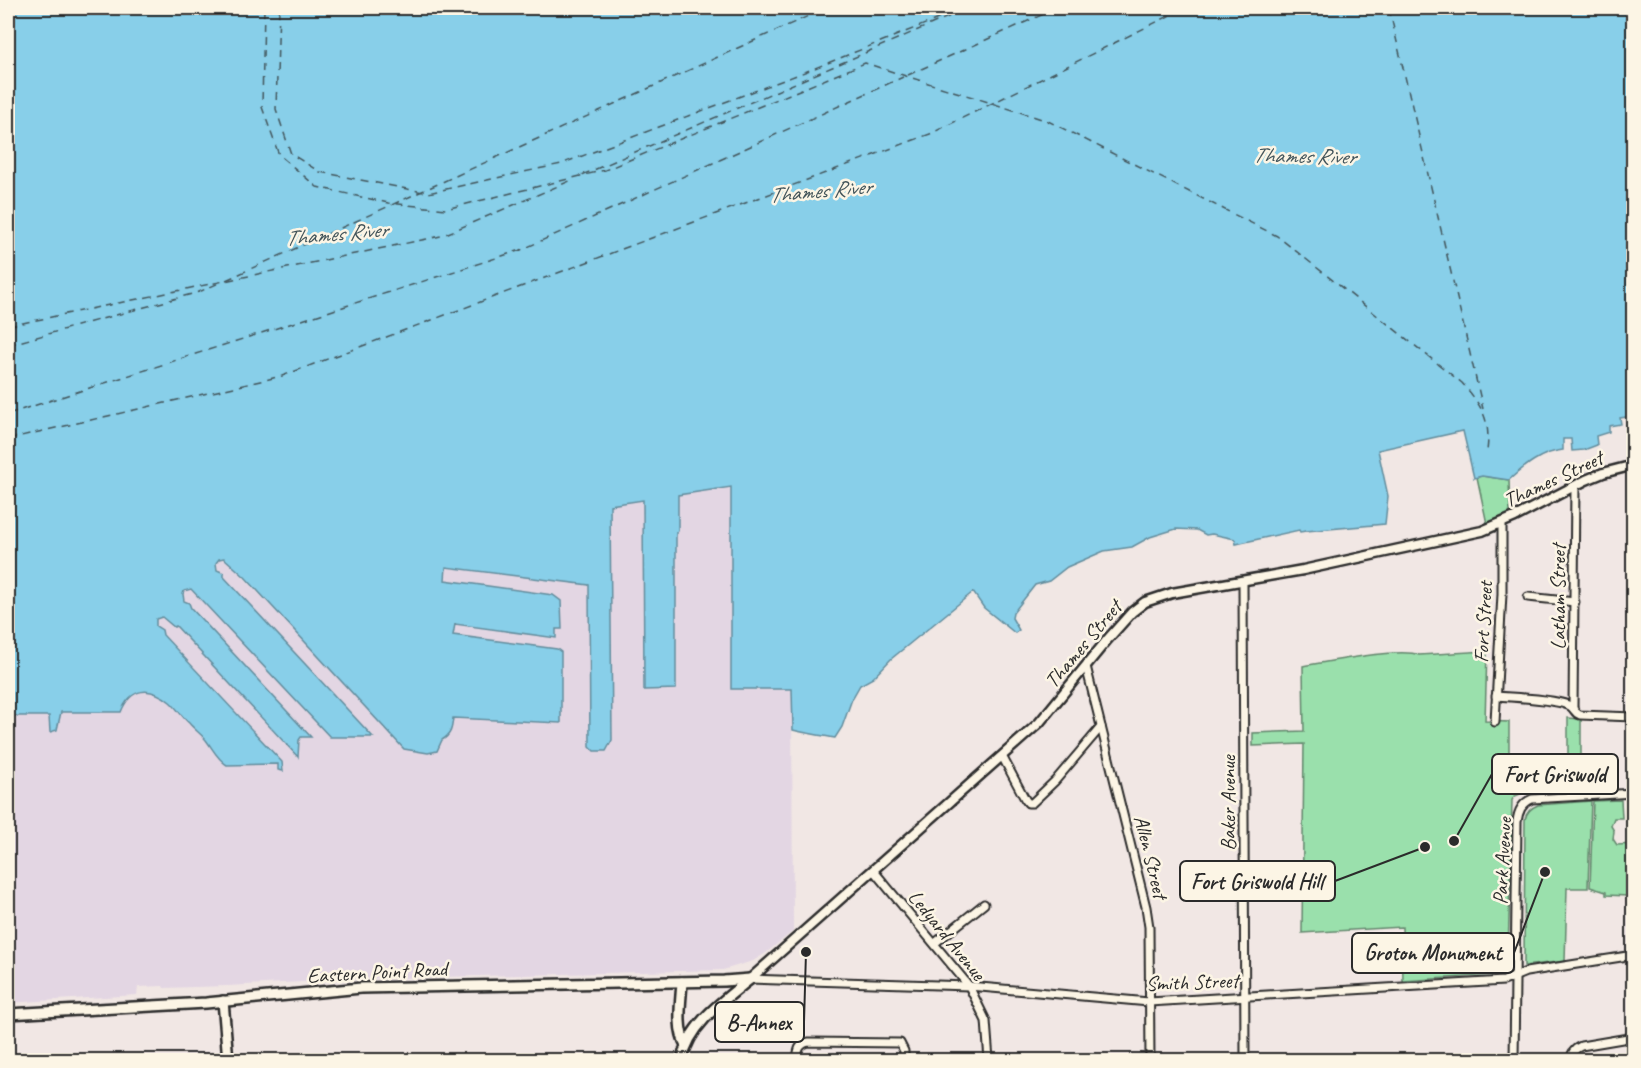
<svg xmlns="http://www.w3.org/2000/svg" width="1641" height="1068" font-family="Caveat,sans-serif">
<rect width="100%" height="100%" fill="#f1e7e4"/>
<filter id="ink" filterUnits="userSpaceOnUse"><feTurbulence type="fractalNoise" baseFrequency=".0167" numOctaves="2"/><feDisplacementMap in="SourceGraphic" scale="12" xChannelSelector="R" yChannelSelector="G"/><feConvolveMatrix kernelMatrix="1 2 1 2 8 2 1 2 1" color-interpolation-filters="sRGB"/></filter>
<g filter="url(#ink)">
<path fill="#e3d6e3" d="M731 487V688L792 689 793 931 766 953 753 961 723 970 356 979 228 986 164 988 163 986 138 987 137 995 8 1003V716H50V732L57 730 61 712H121L126 701 131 696 135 693 149 691 162 696 172 703 208 742 222 762 227 765 282 762 163 634 155 623 156 619 161 617 174 627 175 626 297 756 299 739 300 737H310L183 598 184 591 191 589 202 601 224 577 216 566 219 559 227 560 408 749 428 753 437 751 453 718 561 723 557 649 453 636 455 624 555 638 556 629H561V601L553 595 444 580 446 567 589 585 590 747 606 751 612 740 610 505 643 500 644 689H676V532L678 531V495Z"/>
<g fill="#9ae0ac" stroke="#62866c" stroke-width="1.5">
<path d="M1482 476 1509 480 1510 514 1487 524 1477 477Z"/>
<path d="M1487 651 1485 721 1509 722V757H1568V718L1581 719V791L1523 793 1515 796 1512 800 1508 956C1507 965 1501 973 1492 975L1403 981 1402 927 1302 933 1304 744 1253 746V733L1304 731 1303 666C1327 662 1401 647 1419 655Z"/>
<path d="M1621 800 1622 818H1614L1611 826 1614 831 1613 839 1617 845 1633 844V898L1628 896 1606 895V892L1590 887 1593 801Z"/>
<path d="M1591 801 1588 886V888H1567L1565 961 1524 966 1525 820C1526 812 1530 808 1538 805Z"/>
</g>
<path fill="#88cfe9" stroke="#638d9d" stroke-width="1.5" d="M8 8H1633V416L1620 418 1621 424 1609 426V432L1596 436 1597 445 1584 450 1572 451 1571 439H1563V450C1541 452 1525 466 1509 480L1482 476 1474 478 1463 431 1378 450 1388 496 1385 524 1306 531 1300 532 1299 530 1236 544 1235 539 1212 534 1206 535 1197 530 1176 529 1150 537 1132 547 1104 551 1067 567 1049 581 1035 585 1013 613 1012 618 1019 630 1015 633 984 608 973 592 891 659 873 678 860 685 852 699 842 727 835 738C820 735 808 734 793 730L792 689H731V487L678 495V531L676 532V689L644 690 643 500 610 505 612 740 606 751H594L590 747 589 585 446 567 445 580 553 595 561 601 562 629H556V638L455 624 453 635 557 649 561 652V723L453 718C452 728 451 735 442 740L437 751 428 753 404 749 245 577 224 558 219 559 216 563 217 570 224 573V577L373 737H330L191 589 184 591 183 594 184 601 189 603 191 608 311 737H301L299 740 298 757 176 626 174 627 162 617 156 619V626L162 630 163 635 282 762 283 771 278 770V764L227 765C217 759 213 749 206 740 201 734 194 729 189 723 182 717 177 708 170 702 150 686 131 687 121 712H61L57 730 50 732 49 716H8Z"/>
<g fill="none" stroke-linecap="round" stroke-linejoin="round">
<g stroke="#42545a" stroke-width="1.5" stroke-dasharray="8 6" stroke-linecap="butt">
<path d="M264 8 262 107 279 155 317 187 388 203 446 209 605 170 865 63 1048 121 1277 236 1462 383C1482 406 1491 420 1487 451"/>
<path d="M279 8 276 109 291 154 320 172 428 193 561 164 810 70 963 9"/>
<path d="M1389 8 1483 409"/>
<path d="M908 75 1057 8"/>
<path d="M582 175 969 8"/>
<path d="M226 280 826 8"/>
<path d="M8 326 441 236 572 180"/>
<path d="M8 345 199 292 219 283"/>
<path d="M8 414 521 250 903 77"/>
<path d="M8 439 282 376 930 134 1185 8"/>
</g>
<g stroke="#2b2b2b" stroke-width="11">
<g id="minor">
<path d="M1243 581 1245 1060"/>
<path d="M1528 597 1575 602"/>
<path d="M1086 666 1146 907 1149 927 1150 1060"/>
<path d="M1496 696C1511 697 1558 699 1570 706 1575 709 1574 713 1580 715L1634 717"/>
<path d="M1573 708 1575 486"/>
<path d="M1495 722 1502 594V523"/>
<path d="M1002 756 1025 799 1028 803H1032L1055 781 1101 727"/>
<path d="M873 870 969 986 986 1021 989 1060"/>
<path d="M935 943 984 904"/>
<path d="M750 979 969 986 1149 1002 1504 981 1526 972 1634 955"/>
<path d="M797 1060C798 1051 798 1044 809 1042L900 1043 904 1051V1060"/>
<path d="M1514 1060 1517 822C1518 812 1522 803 1532 799L1634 793"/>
<path d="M1571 1060C1571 1053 1574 1049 1581 1046L1634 1037"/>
</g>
</g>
<g stroke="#2b2b2b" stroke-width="13">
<path id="tertiary" d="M750 979 1039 723 1107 640 1132 612 1145 602 1172 593 1303 570 1482 531 1515 517 1586 480 1603 473 1634 465"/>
</g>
<g stroke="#2b2b2b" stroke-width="14">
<g id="secondary">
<path d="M682 982C681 1001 676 1028 686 1045"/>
<path d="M223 1001 228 1060"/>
<path d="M8 1014 206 1003 361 988 724 981 750 979"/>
<path d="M682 1060C688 1025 724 1000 750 979"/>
</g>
</g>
<use href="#minor" stroke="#fcf5e5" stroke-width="7"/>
<use href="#tertiary" stroke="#fcf5e5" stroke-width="8"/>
<use href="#secondary" stroke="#fcf5e5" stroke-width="9"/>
</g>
</g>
<g text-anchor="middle" stroke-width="5" stroke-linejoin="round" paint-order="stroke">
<g font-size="21" fill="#2b2b2b" stroke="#fcf5e5">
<text transform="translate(1553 479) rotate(-25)" y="7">Thames Street</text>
<text transform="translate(1558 597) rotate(-90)" y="7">Latham Street</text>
<text transform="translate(1483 622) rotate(-87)" y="7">Fort Street</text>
<text transform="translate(1083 644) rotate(-50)" y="7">Thames Street</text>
<text transform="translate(1228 803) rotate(-90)" y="7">Baker Avenue</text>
<text transform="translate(1151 857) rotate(76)" y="7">Allen Street</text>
<text transform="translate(1502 861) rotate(-87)" y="7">Park Avenue</text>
<text transform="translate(947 935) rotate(51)" y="7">Ledyard Avenue</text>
<text transform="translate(377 972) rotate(-3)" y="7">Eastern Point Road</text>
<text transform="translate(1192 982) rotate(-2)" y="7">Smith Street</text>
</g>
<g font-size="22" font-style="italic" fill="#42545a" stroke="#fcf5e5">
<text transform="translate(1304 155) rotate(1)" y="8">Thames River</text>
<text transform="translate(820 190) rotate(-5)" y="8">Thames River</text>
<text transform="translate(336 233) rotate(-5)" y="8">Thames River</text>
</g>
</g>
<path fill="none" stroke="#2b2b2b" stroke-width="2" d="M1454 841L1492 774M1425 847L1335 881M1545 872L1514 953M806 952L804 1022"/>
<g fill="#2b2b2b" stroke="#fcf5e5" stroke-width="2">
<circle cx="1454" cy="841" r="6"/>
<circle cx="1425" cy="847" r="6"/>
<circle cx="1545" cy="872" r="6"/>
<circle cx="806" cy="952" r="6"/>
</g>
<g fill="#fcf5e5" stroke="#2b2b2b" stroke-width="2">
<rect x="1492" y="754" width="126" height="40" rx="6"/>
<rect x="1180" y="861" width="155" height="40" rx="6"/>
<rect x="1352" y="933" width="162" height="40" rx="6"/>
<rect x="715" y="1002" width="89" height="40" rx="6"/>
</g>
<g font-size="22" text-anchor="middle" font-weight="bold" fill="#2b2b2b">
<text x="1555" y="782">Fort Griswold</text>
<text x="1257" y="889">Fort Griswold Hill</text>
<text x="1433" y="960">Groton Monument</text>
<text x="759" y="1030">B-Annex</text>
</g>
<rect width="1641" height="1068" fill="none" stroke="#fcf5e5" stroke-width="30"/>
<rect x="15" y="15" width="1611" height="1038" fill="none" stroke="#2b2b2b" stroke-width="2" filter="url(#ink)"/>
</svg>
